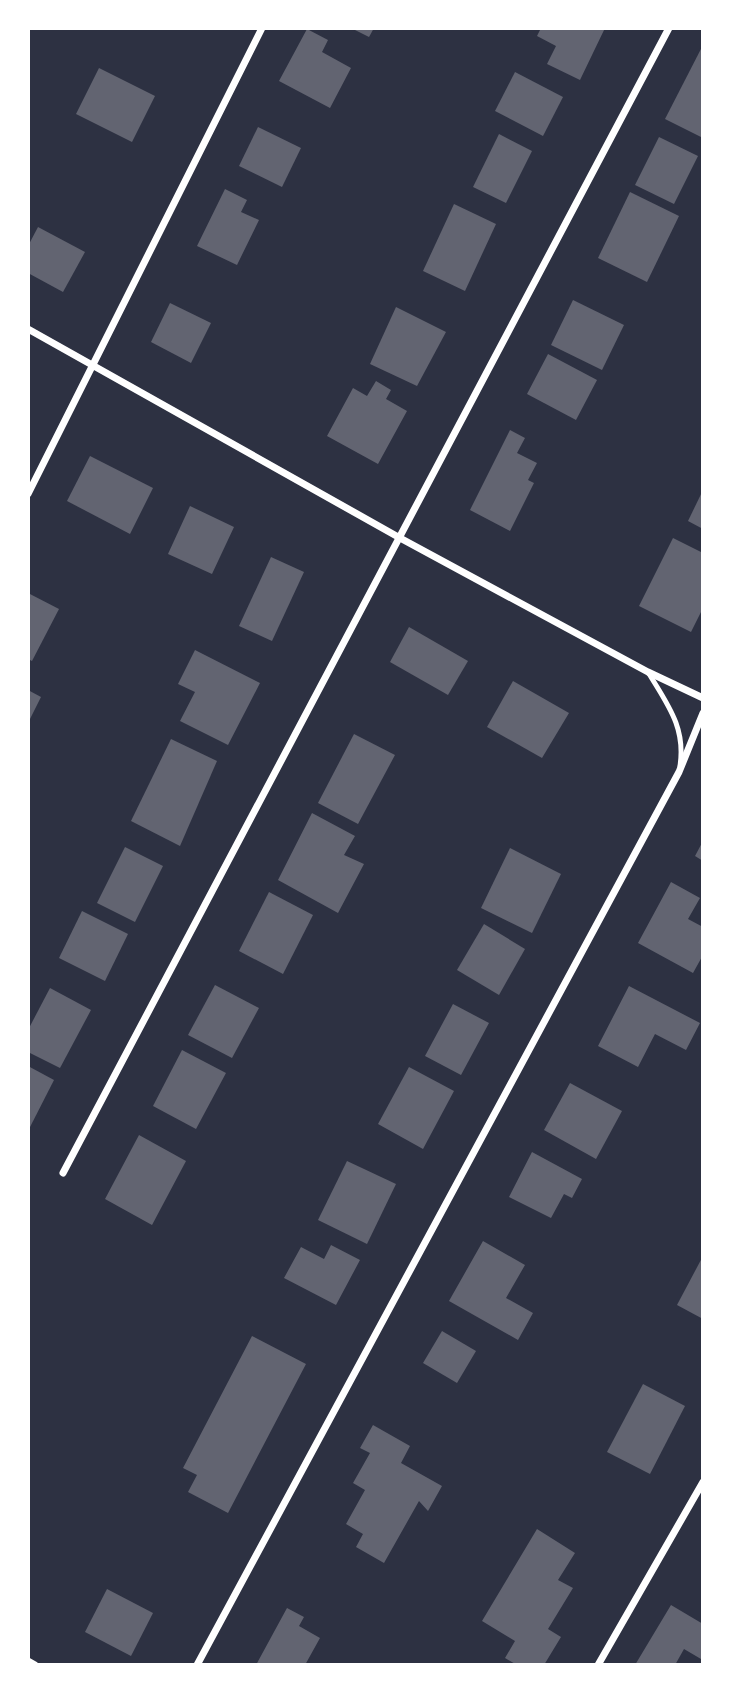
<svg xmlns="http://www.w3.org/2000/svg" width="731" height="1693" font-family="'DejaVu Sans',sans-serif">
<rect width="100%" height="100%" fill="#2d3142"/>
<g fill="#626471">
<path d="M351 28H374L369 37Z"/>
<path d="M541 28H605L580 80 547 64 556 46 537 36Z"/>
<path d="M307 29 328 40 322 52 351 68 330 108 279 81Z"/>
<path d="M703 45V138L665 119Z"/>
<path d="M99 68 155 96 132 142 76 114Z"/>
<path d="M515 72 563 97 543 136 495 111Z"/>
<path d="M258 127 301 148 282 187 239 166Z"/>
<path d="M499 134 532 151 506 203 473 187Z"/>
<path d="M659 137 698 156 674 204 635 185Z"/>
<path d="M225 189 247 200 241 212 259 220 237 265 197 246Z"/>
<path d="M630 192 679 216 647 282 598 258Z"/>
<path d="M454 204 496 224 465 291 423 271Z"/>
<path d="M38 227 85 252 63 292 28 273V246Z"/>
<path d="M573 300 624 325 602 370 551 345Z"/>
<path d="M170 303 211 323 191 363 151 342Z"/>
<path d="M396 307 446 332 417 386 370 364Z"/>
<path d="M548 354 597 380 576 420 527 394Z"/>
<path d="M376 381 391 390 386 399 407 411 378 464 327 436 353 388 367 396Z"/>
<path d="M510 430 525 438 517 453 537 463 528 480 534 483 510 531 470 510Z"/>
<path d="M90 456 153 488 130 534 67 501Z"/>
<path d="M703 490V529L688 521Z"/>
<path d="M190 506 234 527 212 574 168 554Z"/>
<path d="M673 538 703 553V608L691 632 639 606Z"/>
<path d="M271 557 304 572 272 641 239 626Z"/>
<path d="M28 593 59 609 32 661 28 659Z"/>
<path d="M409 627 468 661 448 695 390 662Z"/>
<path d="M195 650 260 683 228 745 180 721 195 692 178 684Z"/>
<path d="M513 681 569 713 542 758 487 727Z"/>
<path d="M28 690 41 697 28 723Z"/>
<path d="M354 734 395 755 358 824 318 803Z"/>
<path d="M171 739 217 761 180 846 131 821Z"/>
<path d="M312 813 355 836 344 855 364 864 338 913 278 880Z"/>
<path d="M703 841V861L695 856Z"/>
<path d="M125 847 163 866 135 922 97 903Z"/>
<path d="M510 848 561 874 532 933 481 908Z"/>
<path d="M671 882 700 898 688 919 703 927V955L693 973 638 943Z"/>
<path d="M269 892 313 915 283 974 239 951Z"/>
<path d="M82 911 128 934 105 981 59 958Z"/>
<path d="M484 924 525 949 499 995 457 970Z"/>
<path d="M215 985 259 1008 232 1058 188 1035Z"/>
<path d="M629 986 700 1023 686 1050 655 1034 638 1067 598 1046Z"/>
<path d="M50 988 91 1010 60 1068 28 1052V1030Z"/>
<path d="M453 1004 489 1023 461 1075 425 1056Z"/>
<path d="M182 1050 226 1073 196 1129 153 1106Z"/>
<path d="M28 1066 54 1080 28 1131Z"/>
<path d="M409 1067 454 1091 423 1149 378 1124Z"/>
<path d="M570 1083 622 1111 596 1159 544 1130Z"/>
<path d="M139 1135 186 1161 152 1225 105 1199Z"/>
<path d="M532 1152 582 1179 572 1198 564 1194 551 1218 509 1197Z"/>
<path d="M347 1161 396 1184 367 1244 318 1220Z"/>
<path d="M483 1241 525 1265 506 1298 533 1313 518 1340 449 1301Z"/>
<path d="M331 1245 360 1260 336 1305 284 1278 301 1247 324 1259Z"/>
<path d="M703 1256V1319L677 1305Z"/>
<path d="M442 1331 476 1351 457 1383 423 1363Z"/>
<path d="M252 1336 306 1364 228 1513 188 1492 197 1475 183 1468Z"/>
<path d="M643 1384 685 1406 650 1474 607 1452Z"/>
<path d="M373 1425 410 1446 401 1463 442 1486 428 1511 419 1501 384 1563 356 1547 363 1534 346 1524 365 1490 353 1483 370 1453 360 1448Z"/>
<path d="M537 1529 575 1553 558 1580 573 1588 548 1629 561 1637 544 1665H517L505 1658 515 1641 482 1621Z"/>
<path d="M107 1589 153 1613 131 1656 85 1632Z"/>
<path d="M671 1605 703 1624V1656L701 1659 684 1649 675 1665H635Z"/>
<path d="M287 1608 304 1617 299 1626 320 1638 305 1665H256Z"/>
</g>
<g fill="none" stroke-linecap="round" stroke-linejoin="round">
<path stroke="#fff" stroke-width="5" d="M648 672C667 704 686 727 680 766"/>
<g stroke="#fff" stroke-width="7">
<path d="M28 329 400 538 648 672 703 698"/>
<path d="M28 494 262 28"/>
<path d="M63 1173 669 28"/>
<path d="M28 1661 35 1665"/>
<path d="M197 1665 679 772 703 713"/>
<path d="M598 1665 703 1482"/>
</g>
</g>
<rect width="731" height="1693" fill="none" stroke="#ffffff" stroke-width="60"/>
</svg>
